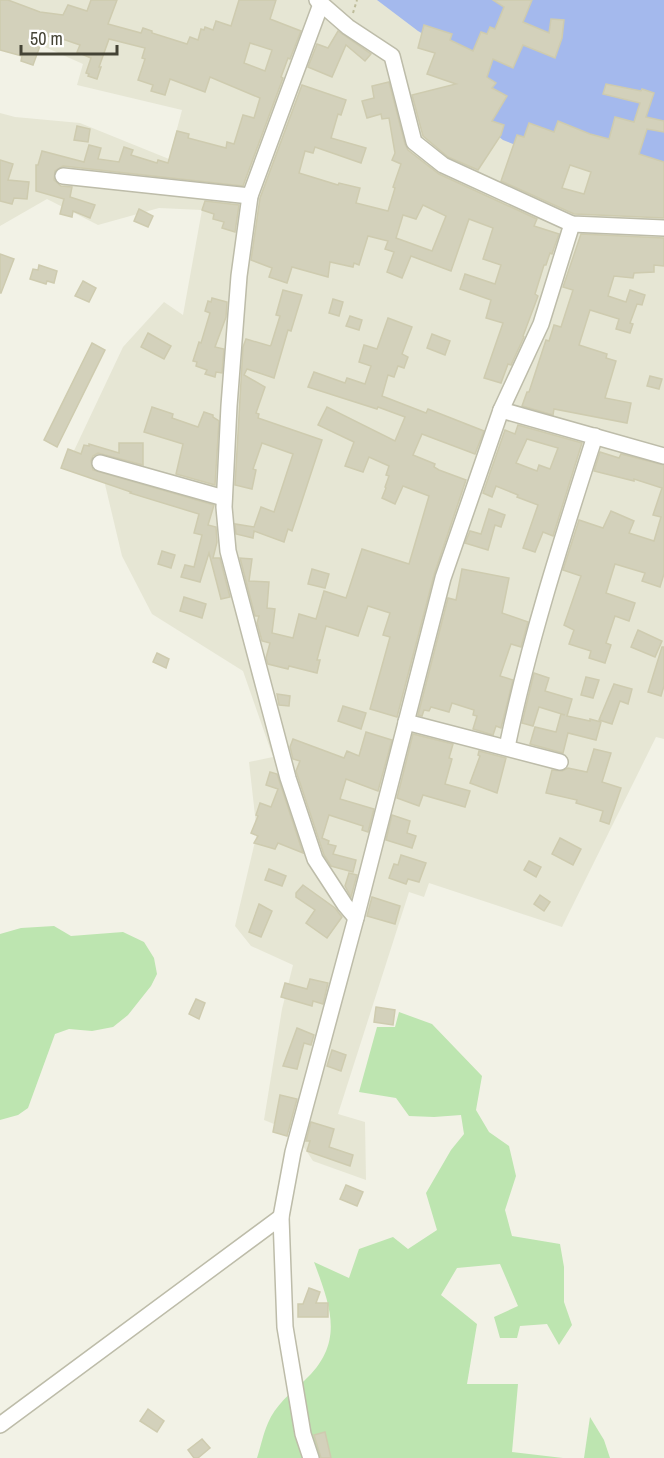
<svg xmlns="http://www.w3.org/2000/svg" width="664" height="1458" font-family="'Archivo Narrow',sans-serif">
<rect width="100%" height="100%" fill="#f2f2e6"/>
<path fill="#e6e6d4" d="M0 0H573L664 88V739L656 737 562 927 429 883 424 897 409 892 338 1114 365 1122 366 1180 313 1161 294 1132 264 1120 282 1009 293 965 251 946 235 926 257 833 249 762 273 757 243 671 152 614 122 556 103 476 71 457 123 347 164 302 183 315 202 210 159 208 98 225 47 199 0 226V113L15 117 80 123 169 159 182 110 77 85 83 64 0 27Z"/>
<g fill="#bde5b0">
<path d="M54 926 71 936 123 932 144 942 154 958 157 974 151 986 128 1015 113 1027 92 1031 69 1029 55 1034 28 1108 18 1115 0 1120V934L21 928Z"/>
<path d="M399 1012 432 1024 482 1076 476 1110 489 1132 509 1146 516 1176 505 1210 512 1236 560 1244 564 1267V1302L572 1325 559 1345 547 1324 520 1326 517 1338H500L494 1317 518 1306 500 1264 457 1268 441 1295 477 1324 467 1384H518L512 1452 563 1458H257C261 1446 263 1434 268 1423 275 1406 291 1392 304 1381 345 1343 331 1308 314 1262L349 1278 359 1249 393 1237 408 1249 437 1230 426 1193 451 1150 464 1134 461 1115 434 1117 409 1116 396 1098 359 1092 377 1027H395Z"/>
<path d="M590 1417 604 1440 610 1458H584Z"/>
</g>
<path fill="#a4b9ed" d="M377 0H664V206L637 166 533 152 503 140 464 110 482 68 418 31Z"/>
<g fill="#d3d1bb" stroke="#cecbaf" stroke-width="1.5" fill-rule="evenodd">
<path d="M0 0H8L40 12 63 15 68 5 87 11 91 0H117L108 24 141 33 143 28 152 31V33L187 44 190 37 198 40 201 29 204 30 205 27 213 30 216 21 231 26 239 0H276L270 19 301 31 290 59 288 58 281 77 283 78 243 186 63 166 55 171 54 180 61 186 72 187 70 197 95 205 90 218 73 211 72 217 60 214 64 199 36 191V165H38L42 151 84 162 89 145 101 148 98 159 119 162 124 147 133 150 131 155 157 163 158 160 168 163 177 131 189 134 188 138 226 148 227 142 234 144 243 115 254 118 260 98 210 77 205 92 170 79 165 95 151 91 153 85 138 80 145 59 142 58 145 48 109 39 99 67H101L97 79 88 76 89 74 86 73 91 58 77 52 80 45 51 35V37L44 35 33 65 21 61 22 56 0 50ZM250 43 272 50 265 71 244 63Z"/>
<path d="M493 0H532L523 22 549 33 551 19 564 20 562 38 555 58 523 45 513 68 493 59 487 77 496 83 492 88 507 96 492 121 504 125 501 135 478 170 448 157 423 136 412 95 456 84 427 74 435 53 418 48 424 25 452 34 450 40 473 51 481 32 487 34 490 27 495 29 504 7Z"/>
<path d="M338 31 371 54 365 61 346 45 332 77 308 67 317 44 328 48Z"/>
<path d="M389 82 405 144 408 150 439 174 537 219 534 226 559 234 552 254 550 253 546 265H544L535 294 538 296 523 336 524 337 511 365 508 364 501 383 484 378 503 323 486 318 491 300 460 289 465 274 495 284 501 265 483 259 493 228 469 219 451 271 411 256 402 278 387 272 394 252 385 249 388 241 368 236 359 265 354 263 353 267 330 262 328 277 292 267 287 283 269 277 272 268 251 260 260 198 302 85 346 100 341 115 338 114 331 138 366 148 361 163 315 147 313 153 305 151 299 173 338 185 339 183 360 188 356 203 388 211 395 188 393 187 401 164 392 160 395 153 389 118 382 119 381 114 367 118 362 101 374 98 372 86ZM423 205 446 216 432 251 396 238 403 215 416 219Z"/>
<path d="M606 84 641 91 642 89 654 93 646 117 664 121V132L647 129 639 154 664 162V218L574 214 501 181 517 135 524 137 529 123 554 132 558 121 590 134 609 139 615 117 634 122 640 103 603 94ZM570 165 591 172 584 194 562 188Z"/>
<path d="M77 126 90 129 88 142 74 140Z"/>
<path d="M0 160 13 164 8 180 29 182 27 199 14 198 12 204 0 201Z"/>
<path d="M205 201 239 205 235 232 222 228 224 222 213 219 214 214 202 210Z"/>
<path d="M139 209 153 216 148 227 134 221Z"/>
<path d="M581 234 664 238V266L654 265V272L634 273 633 278 614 276 608 296 626 302 630 290 645 295 642 305 637 304 630 323 633 324 630 333 616 329 619 319 590 310 579 345 607 354 606 358 616 361 605 398 631 403 627 423 554 409 553 415 522 406 527 392H529L546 340 549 341 554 325 561 327 573 290 563 287Z"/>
<path d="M0 254 14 259 1 293H0Z"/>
<path d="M39 265 57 271 54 283 47 281 46 284 30 279 33 269 38 270Z"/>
<path d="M83 281 96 288 89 302 75 296Z"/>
<path d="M283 290 302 295 291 331 288 330 274 378 247 369 244 375 265 387 256 413 259 414 258 418 322 440 292 531 288 529 284 542 254 531 253 538 236 534 235 524 254 527 261 507 274 512 293 454 262 443 253 469 256 470 252 489 235 485 243 347 246 339 270 346 271 345 280 316 276 315Z"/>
<path d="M212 298 227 302 226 317 215 347 224 349 222 373 216 372 215 377 205 374 207 370 196 366 197 362 193 361 199 342 201 343 210 313 205 311 208 301 211 302Z"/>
<path d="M333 299 343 302 339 316 329 313Z"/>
<path d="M350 316 362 320 359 330 346 326Z"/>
<path d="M388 318 412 327 402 354 408 357 404 368 398 366 394 377 388 375 382 396 426 413 428 409 484 431 475 454 422 434 413 455 435 464 434 467 439 470 466 480 434 575 397 717 370 709 390 637 383 635 390 613 368 606 358 636 326 626 317 660H320L317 673 289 666 288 669 268 664 266 658 270 643 262 641 257 623 259 616H255L240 558 252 559 249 581 269 582 267 608 275 609 272 633 293 638 299 614 316 619 324 591 346 598 362 549 409 564 429 496 403 486 395 504 382 498 386 488 385 487 389 476 386 475 389 466 369 457 363 472 345 466 354 442 318 425 327 407 395 441 405 417 378 407 377 409 308 387 314 372 345 383 347 378 365 384 371 366 359 362 364 345 377 349Z"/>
<path d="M148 333 171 346 164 359 141 347Z"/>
<path d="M432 334 450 341 445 355 427 348Z"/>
<path d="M92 343 105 350 57 447 44 440Z"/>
<path d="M650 376 662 379 659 389 647 386Z"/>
<path d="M152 407 173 414 172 418 198 427 204 412 213 415V417L219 421 215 485 176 474 183 444 144 432Z"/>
<path d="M518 425 582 443 553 536 543 532 535 552 523 548 538 505 517 497 518 495 496 486 492 497 483 493 505 430 515 434ZM527 439 558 448 550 469 539 465 537 471 516 463Z"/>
<path d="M119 443H143V465L98 453 93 456 91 461 93 470 214 505 208 525 216 527 217 542 213 558H220L230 597 221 599 209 553 200 582 181 577 185 565 194 567 202 535 194 533 199 514 130 493 131 492 61 468 68 449 81 454 84 445 89 446V444L119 453Z"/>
<path d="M600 452 619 458 621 454 664 465V574L660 587 642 581 645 573 615 564 606 593 635 603 629 621 615 616 606 643 611 645 605 663 589 658 591 651 569 644 574 630 564 625 581 576 563 570 579 520 603 528 611 511 634 521 629 533 654 541 661 517 653 515 662 488 634 479V481L594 471Z"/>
<path d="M489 509 505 515 501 527 495 525 488 550 465 543 470 531 481 534Z"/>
<path d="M162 551 175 555 171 568 158 564Z"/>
<path d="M312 569 329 574 325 588 308 584Z"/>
<path d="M462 569 509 578 502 613 528 622 521 647 511 644 500 676 513 680 501 728 496 726 493 735 473 729 477 716 473 715 474 710 452 703 449 712 431 707 429 711 424 710 422 716 418 715 448 598 456 600Z"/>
<path d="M184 597 206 604 202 618 180 611Z"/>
<path d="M638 630 662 641 655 657 631 647Z"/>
<path d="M662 647H664V686L661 696 648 692Z"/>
<path d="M157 653 169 659 166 668 153 662Z"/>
<path d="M534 673 549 678 545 691 572 699 567 716 590 721V719L601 722 596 740 568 733 563 753 530 744 535 727 556 732 561 714 565 715 539 707 533 726 522 723Z"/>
<path d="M586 677 599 680 593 698 581 695Z"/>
<path d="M614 684 632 689 628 704 620 701 612 724 599 720Z"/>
<path d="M277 694 290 696 289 706 279 705Z"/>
<path d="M343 706 366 713 361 729 338 721Z"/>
<path d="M366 732 392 740 378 791 346 779 340 799 374 809 368 832 362 830 363 826 329 815 322 838 329 841 328 844 336 846 333 854 356 860 353 872 331 866 324 855 296 771 300 761 293 759 290 747 293 739 344 758 347 751 359 756Z"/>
<path d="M413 734 453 744 449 758 452 759 445 784 470 791 465 807 423 795 419 806 397 798Z"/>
<path d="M594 749 611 753 602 782 621 788 609 824 600 821 603 811 576 803 577 800 546 793 552 770 562 771 568 768 587 772Z"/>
<path d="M479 751 506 758 497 793 470 783 480 756 478 755Z"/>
<path d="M270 772 277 774 303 853 278 843 275 849 254 843 258 836 251 833 258 816 256 815 260 803 271 807 278 789 266 785Z"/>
<path d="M392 815 410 821 407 833 416 836 412 848 386 840Z"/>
<path d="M560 838 581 849 573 865 552 854Z"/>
<path d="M401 855 426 863 419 882 408 879 406 884 389 878 394 864 398 865Z"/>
<path d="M529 861 541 867 536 877 524 870Z"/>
<path d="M269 869 286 876 282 886 265 880Z"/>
<path d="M349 873 357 875 351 897 345 886Z"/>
<path d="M303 885 335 908 342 917 327 938 306 923 315 910 296 897V893Z"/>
<path d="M540 895 550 902 544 911 534 904Z"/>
<path d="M372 897 400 906 395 924 367 916Z"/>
<path d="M259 904 272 911 261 937 249 932Z"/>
<path d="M310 979 328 983 323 1004 313 1001 312 1006 281 997 285 983 307 989Z"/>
<path d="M196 999 205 1003 199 1019 189 1014Z"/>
<path d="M376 1007 395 1010 393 1025 374 1022Z"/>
<path d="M297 1028 314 1035 311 1045 304 1043 297 1069 283 1066Z"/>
<path d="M332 1050 346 1055 341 1071 327 1066Z"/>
<path d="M280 1095 297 1099 287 1136 273 1132Z"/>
<path d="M311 1122 334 1129 329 1147 353 1155 350 1166 307 1151 310 1141H306Z"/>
<path d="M346 1185 363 1192 357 1206 340 1199Z"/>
<path d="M309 1288 320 1292 316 1303H328V1317H298V1304H303Z"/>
<path d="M148 1409 164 1421 157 1432 140 1421Z"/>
<path d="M325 1432 331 1458H321L314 1435Z"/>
<path d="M202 1439 210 1448 198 1458H194L188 1450Z"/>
</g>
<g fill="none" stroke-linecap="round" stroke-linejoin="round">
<g stroke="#bdbca9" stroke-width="18">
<g id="minor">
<path d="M317 0 348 27 392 56 414 142 443 165 572 224 664 228"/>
<path d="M321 4 250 196 239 276 229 406 224 507 228 551 288 778 315 859 345 905 356 918"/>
<path d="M63 176 250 196"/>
<path d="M501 410 664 456"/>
<path d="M100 463 224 498"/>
<path d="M406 722 560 762"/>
<path d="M507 747C529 641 562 539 595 436"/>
<path d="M0 1425 281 1217"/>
<path d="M311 1458 303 1434 285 1327 281 1217 293 1152 356 918 443 578 501 410 541 324 572 224"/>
</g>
</g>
<path stroke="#bebc9a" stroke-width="2" stroke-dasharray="3 3" stroke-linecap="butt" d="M353 13 357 0"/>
<use href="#minor" stroke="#fff" stroke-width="15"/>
</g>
<path d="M21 45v9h96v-9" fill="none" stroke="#444335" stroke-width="3"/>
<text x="30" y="45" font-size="18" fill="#444335" stroke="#ffffff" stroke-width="4.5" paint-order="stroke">50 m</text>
</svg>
